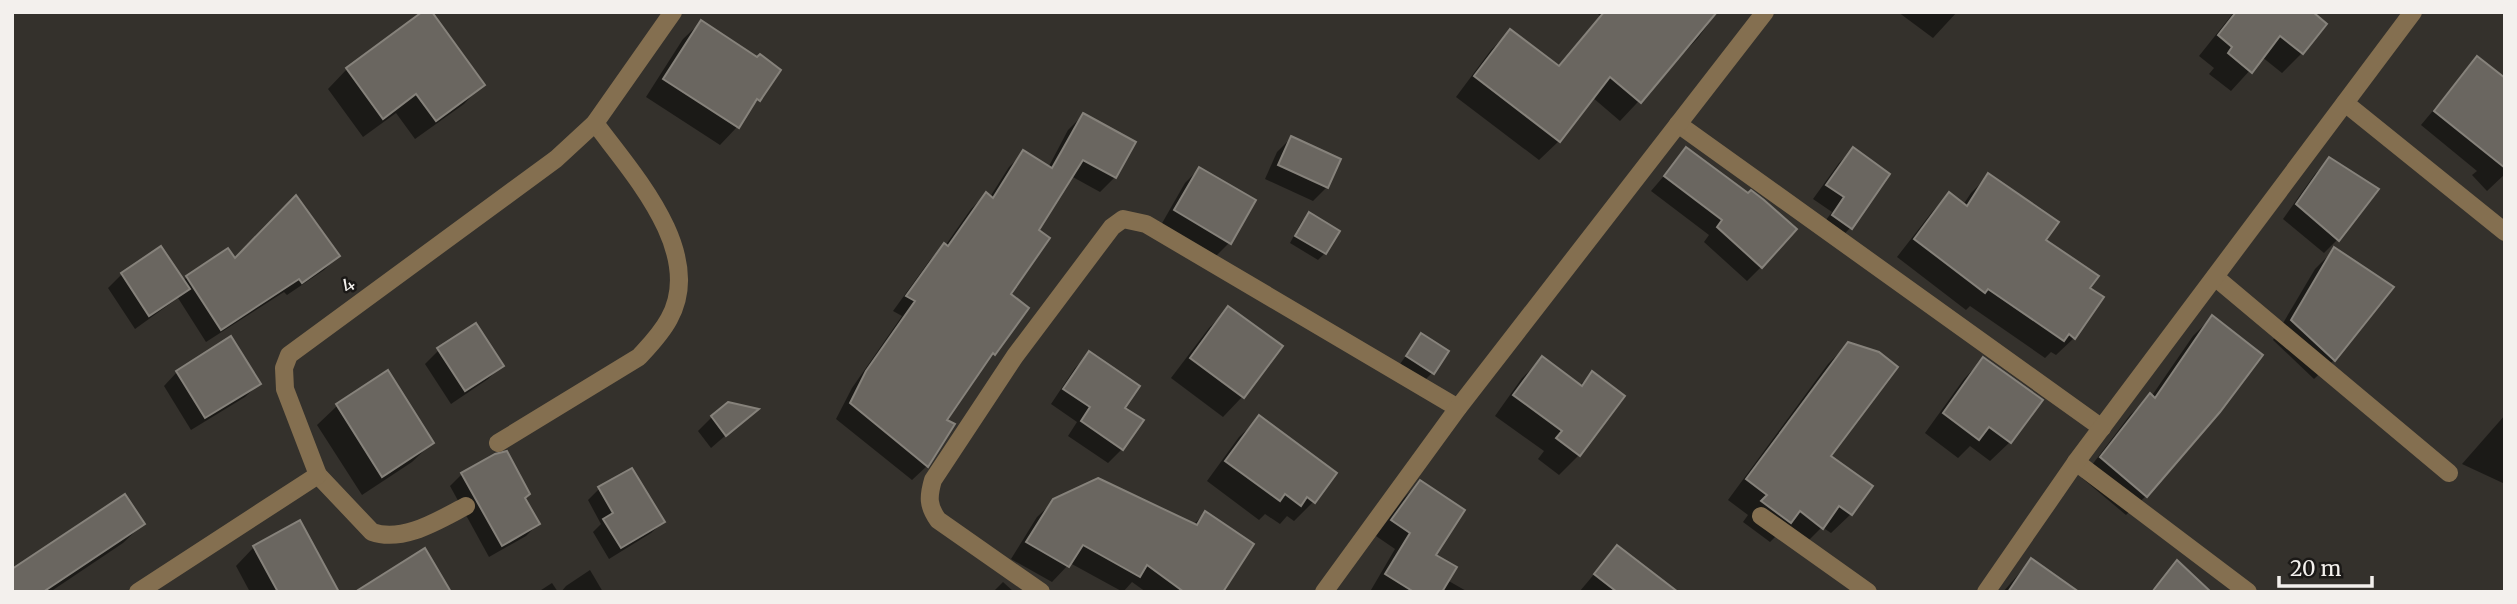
<svg xmlns="http://www.w3.org/2000/svg" width="2517" height="604" font-family="Merriweather,serif">
<rect width="100%" height="100%" fill="#34312c"/>
<g fill="#0007">
<path d="M1596 12H1717L1698 38 1620 121 1592 97 1559 141 1539 160 1456 97 1491 50 1510 31 1557 67 1600 16Z"/>
<path d="M1898 12H1957L1933 38Z"/>
<path d="M2234 12H2310L2325 24 2302 53 2282 73 2262 57 2231 91 2209 74 2214 68 2199 56Z"/>
<path d="M701 22 758 100 748 110 737 127 720 145 646 97 683 39Z"/>
<path d="M2477 58 2505 95V174L2487 191 2472 175 2477 171 2421 125Z"/>
<path d="M347 69 483 84 464 104 415 139 396 113 363 137 328 89Z"/>
<path d="M1083 115 1134 143 1115 177 1100 192 1071 176 1037 231 1008 294 1027 308 944 420 927 466 912 480 836 419 852 388 902 316 893 311 930 260 945 246 971 209 986 194 990 197 1009 167 1024 152 1048 168 1068 130Z"/>
<path d="M1291 138 1327 187 1313 201 1265 179 1277 152Z"/>
<path d="M1687 149 1761 267 1747 281 1704 242 1709 235 1651 191Z"/>
<path d="M1853 149 1850 228 1837 242 1819 229 1832 212 1813 199 1839 163Z"/>
<path d="M2329 160 2338 239 2324 253 2283 219 2315 174Z"/>
<path d="M1199 169 1254 201 1229 243 1215 257 1161 225 1185 183Z"/>
<path d="M1988 176 2088 288 2074 338 2056 355 2051 352 2045 358 1970 306 1966 310 1897 257 1932 212 1949 194 1963 205 1971 193Z"/>
<path d="M1309 215 1325 253 1318 260 1290 243 1302 221Z"/>
<path d="M161 248 183 281 187 277 234 261 338 256 324 270 287 295 284 292 206 342 178 298 135 329 108 288 122 274Z"/>
<path d="M2334 250 2391 287 2334 360 2314 379 2273 340 2315 269Z"/>
<path d="M1229 308 1280 346 1242 397 1223 417 1171 378 1209 328Z"/>
<path d="M2212 317 2146 496 2126 515 2082 478 2130 415 2150 396 2151 397 2193 336Z"/>
<path d="M1421 335 1432 373 1425 380 1400 364Z"/>
<path d="M1848 344 1829 456 1851 514 1831 533 1822 527 1802 547 1781 531 1770 542 1743 522 1748 515 1728 500 1828 364Z"/>
<path d="M439 350 502 365 488 379 451 404 425 364Z"/>
<path d="M1089 354 1122 449 1108 463 1068 436 1077 422 1051 404 1075 368Z"/>
<path d="M1542 359 1579 386 1592 374 1579 455 1559 475 1538 459 1544 451 1495 416 1522 378Z"/>
<path d="M1983 359 2010 442 1990 461 1970 446 1958 458 1925 433 1964 379Z"/>
<path d="M177 372 259 384 245 397 191 430 164 386Z"/>
<path d="M387 373 432 443 412 462 362 495 317 425 337 406Z"/>
<path d="M755 410 711 448 698 431 712 417Z"/>
<path d="M2505 415V484L2462 464Z"/>
<path d="M1259 418 1314 501 1294 521 1287 516 1280 524 1265 514 1259 520 1207 481 1239 437Z"/>
<path d="M462 474 524 499 538 524 526 536 489 557 450 486Z"/>
<path d="M1420 482 1434 555 1447 580 1468 592 1371 590 1395 549 1376 536 1404 498Z"/>
<path d="M599 489 663 522 651 533 609 559 593 532 601 524 588 500Z"/>
<path d="M1054 501 1193 525 1205 513 1221 592H1146L1132 582 1123 592 1070 563 1052 582 1011 559 1037 517Z"/>
<path d="M143 524 123 543 50 592H12Z"/>
<path d="M254 547 337 592H250L236 566Z"/>
<path d="M1617 547 1668 592 1580 591Z"/>
<path d="M2031 560 2076 592H2003Z"/>
<path d="M2177 563 2208 592H2150Z"/>
<path d="M590 570 603 592H561L566 586Z"/>
<path d="M1003 582 1014 592H993Z"/>
<path d="M552 583 558 592H538Z"/>
</g>
<g fill="#6a6660" stroke="#86827b" stroke-width="2">
<path d="M422 12H432L485 85 436 121 416 94 383 119 346 68Z"/>
<path d="M1604 12H1717L1641 103 1610 77 1560 142 1474 76 1510 29 1559 66Z"/>
<path d="M2236 12H2313L2327 24 2303 54 2280 36 2252 73 2228 53 2232 47 2218 35Z"/>
<path d="M701 20 757 57 760 54 781 70 760 101 757 99 739 128 663 79Z"/>
<path d="M2477 56 2505 78V168L2434 111Z"/>
<path d="M1083 113 1136 142 1116 178 1083 160 1039 230 1050 238 1011 294 1029 308 995 355 993 353 947 420 955 424 928 467 850 403 866 371 915 301 906 296 944 243 948 246 986 192 993 198 1023 150 1052 168Z"/>
<path d="M1291 136 1341 159 1328 188 1278 165Z"/>
<path d="M1686 147 1748 193 1751 190 1764 200 1797 229 1762 268 1717 227 1722 220 1664 176Z"/>
<path d="M1853 147 1890 174 1852 229 1832 215 1844 197 1826 185Z"/>
<path d="M2329 157 2379 189 2339 241 2296 204Z"/>
<path d="M1199 167 1256 200 1231 244 1174 210Z"/>
<path d="M1988 173 2059 222 2046 240 2099 276 2090 288 2104 297 2075 339 2069 334 2064 341 1988 289 1985 293 1914 239 1949 192 1967 206Z"/>
<path d="M296 195 340 256 302 283 299 279 221 330 186 276 228 248 235 258Z"/>
<path d="M1309 212 1340 231 1326 254 1295 236Z"/>
<path d="M161 246 190 289 149 316 121 273Z"/>
<path d="M2334 247 2394 287 2335 361 2291 320Z"/>
<path d="M1228 306 1283 346 1244 398 1190 358Z"/>
<path d="M2212 315 2263 355 2220 412 2147 497 2100 457 2150 393 2155 398Z"/>
<path d="M476 323 504 366 465 391 437 348Z"/>
<path d="M1421 333 1449 351 1434 374 1406 356Z"/>
<path d="M231 336 261 384 205 418 176 371Z"/>
<path d="M1848 342 1879 352 1898 367 1831 456 1873 486 1852 515 1839 506 1823 529 1800 511 1791 523 1761 501 1767 495 1746 479Z"/>
<path d="M1089 351 1140 386 1125 408 1144 420 1123 450 1081 421 1090 407 1063 389Z"/>
<path d="M1542 356 1582 386 1592 371 1625 396 1580 456 1556 438 1562 431 1513 395Z"/>
<path d="M1983 357 2043 400 2011 443 1989 427 1979 440 1943 413Z"/>
<path d="M388 370 434 443 382 477 336 404Z"/>
<path d="M728 402 759 409 726 436 711 416Z"/>
<path d="M1259 415 1337 473 1315 503 1307 497 1301 506 1285 494 1280 501 1225 461Z"/>
<path d="M507 451 530 494 525 498 540 524 502 546 461 473 495 454Z"/>
<path d="M632 468 665 522 621 548 603 519 613 513 598 487Z"/>
<path d="M1098 478 1197 525 1205 511 1254 544 1223 592H1184L1147 565 1140 577 1083 545 1069 567 1026 542 1053 499Z"/>
<path d="M1420 480 1465 510 1436 555 1457 567 1442 592H1414L1385 574 1410 533 1391 520Z"/>
<path d="M125 494 145 524 43 592H12V569Z"/>
<path d="M300 520 339 592H278L253 546Z"/>
<path d="M1617 545 1678 592H1617L1594 574Z"/>
<path d="M425 548 451 592H355Z"/>
<path d="M2031 558 2079 592H2008Z"/>
<path d="M2177 560 2211 592H2152Z"/>
</g>
<g fill="none" stroke-linecap="round" stroke-linejoin="round">
<g stroke="#846f50" stroke-width="18">
<path d="M2345 103 2505 232"/>
<path d="M1678 124 2102 428"/>
<path d="M2215 277 2449 473"/>
<path d="M498 443 639 357C650 345 661 334 669 319 706 253 632 173 595 123"/>
<path d="M2076 462 2248 592"/>
<path d="M318 475 372 532C403 543 439 520 466 506"/>
<path d="M1761 516 1868 592"/>
<path d="M138 592 318 475 285 389 284 368 289 355 556 159 595 123 673 12"/>
<path d="M1041 592 938 520C928 506 928 497 933 480L1015 356 1112 227 1123 219 1146 224 1458 408"/>
<path d="M1324 592 1458 408 1765 12"/>
<path d="M1986 592 2076 462 2413 12"/>
</g>
</g>
<g text-anchor="middle" stroke-width="5" stroke-linejoin="round" paint-order="stroke">
<g font-size="19" fill="#f3f0ed" stroke="#1b1917">
<text transform="translate(348 285) rotate(-36)" y="7">4</text>
</g>
</g>
<rect width="2517" height="604" fill="none" stroke="#f3f0ed" stroke-width="28"/>
<path d="M2279 576v10h93v-10" fill="none" stroke="#f3f0ed" stroke-width="3.5"/>
<text x="2290" y="576" font-size="21" fill="#f3f0ed" stroke="#1b1917" stroke-width="5" paint-order="stroke">20 m</text>
</svg>
